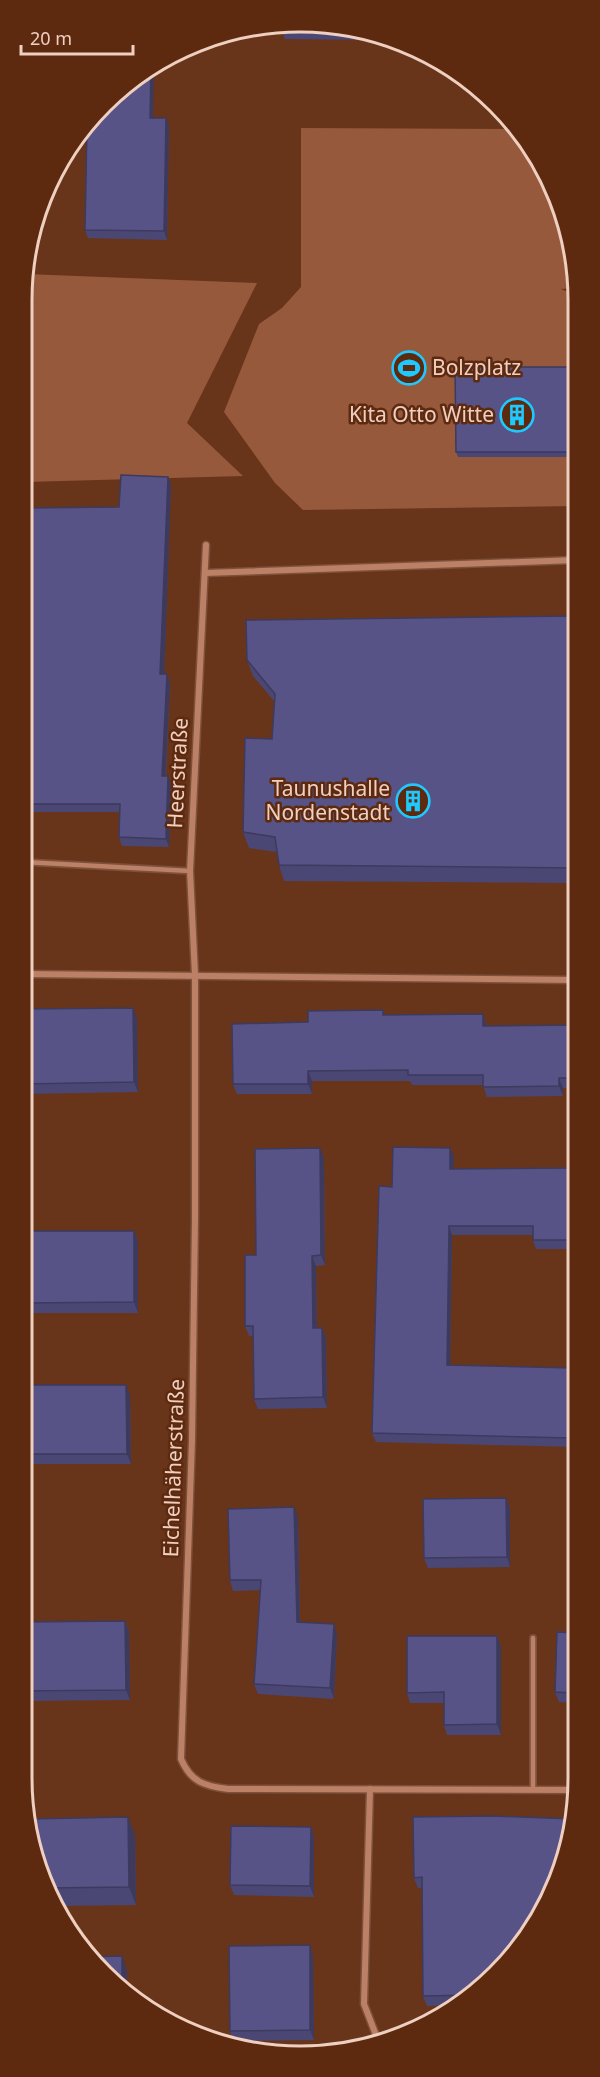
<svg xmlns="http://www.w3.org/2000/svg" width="600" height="2077" font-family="'Noto Sans',sans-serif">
<rect width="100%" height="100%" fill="#68351b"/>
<g fill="#97593c">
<path d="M301 128 518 129 550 177 577 264V288L561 289 577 296 576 506 303 510 275 483 224 412 259 324 282 308 301 287Z"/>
<path d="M26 274 257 283 187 423 243 476 25 482Z"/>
</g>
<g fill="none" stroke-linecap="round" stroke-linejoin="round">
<g stroke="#7c503a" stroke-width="8">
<g id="lane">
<path d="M24 862 190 871"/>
<path d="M533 1789V1638"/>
</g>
</g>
<g stroke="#7c503a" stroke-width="9">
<g id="street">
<path d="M206 545 190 871 195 975V1219L192 1440 181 1759C191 1782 204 1786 228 1789L574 1790"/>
<path d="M205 573 576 560"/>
<path d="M24 974 575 980"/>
<path d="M370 1789 364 2004 376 2035 386 2042"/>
</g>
</g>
<use href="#lane" stroke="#bb8065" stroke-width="4.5"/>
<use href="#street" stroke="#bb8065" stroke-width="6"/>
</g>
<g fill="#4b4774">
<path d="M280 26H354L370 32V40L285 39Z"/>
<path d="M153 118 169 126 167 240 88 238 85 230Z"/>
<path d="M576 367V457H458L456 452Z"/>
<path d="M168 477 171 485 164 674H167L170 683 166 776 171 785 169 847 122 846 119 837 120 812H24L25 508 119 507Z"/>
<path d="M576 616 575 883 284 881 279 865 277 852 249 848 243 832 272 739 275 702 253 676 247 660Z"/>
<path d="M24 1009 137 1018 138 1092 23 1094Z"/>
<path d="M483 1014 487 1026 575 1025V1088H563V1096L487 1097 483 1085H412L410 1081H312V1094H237L233 1084 308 1022 385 1015Z"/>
<path d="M450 1148 454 1157 453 1169 571 1168 575 1161V1239L572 1238 573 1249H536L533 1240V1235H452L450 1365 572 1368 575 1374 574 1447 376 1442 372 1433 392 1187Z"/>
<path d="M324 1158 325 1265 316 1266 317 1328H322L326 1338 327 1408 258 1409 254 1399 253 1336H249L245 1326 256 1255Z"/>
<path d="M23 1231H134L138 1241V1313H23Z"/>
<path d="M22 1385 130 1395 131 1464H22Z"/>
<path d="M506 1498 510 1509V1567L428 1568 424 1558Z"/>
<path d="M298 1517 300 1622 337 1634 334 1699 258 1694 254 1684 260 1590 233 1591 230 1580Z"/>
<path d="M125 1621 129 1631 130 1700 21 1701 22 1622Z"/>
<path d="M574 1633V1703L559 1702 555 1692Z"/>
<path d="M501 1647V1735H447L444 1725V1703H410L407 1693Z"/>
<path d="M413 1817 541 1917 470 1998 456 2005 427 2006 423 1996 422 1888H418L414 1878Z"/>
<path d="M311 1827 314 1838V1897L234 1895 230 1885Z"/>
<path d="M135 1835 136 1905 56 1906 42 1883Z"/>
<path d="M313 1955 314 2040 233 2041 230 2031Z"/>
</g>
<g fill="#3d3a5e">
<path d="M367 31 370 32V40Z"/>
<path d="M154 64 153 127 150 118 151 66Z"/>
<path d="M166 118 169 126 167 240 164 231Z"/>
<path d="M168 477 171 485 164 683 160 674Z"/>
<path d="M167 674 170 683 165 785 162 776Z"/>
<path d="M168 776 171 785 169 847 166 839Z"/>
<path d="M133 1008 137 1018 138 1092 134 1082Z"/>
<path d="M483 1014 486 1024 487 1036 483 1026Z"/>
<path d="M308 1071 312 1081V1094L308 1084Z"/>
<path d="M559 1078 563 1088V1096L559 1086Z"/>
<path d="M320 1148 324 1158 325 1265 321 1255Z"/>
<path d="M450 1148 454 1157 453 1178 450 1169Z"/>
<path d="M449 1226 452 1235 450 1374 447 1365Z"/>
<path d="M569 1229 572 1238 573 1249 569 1240Z"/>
<path d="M134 1231 138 1241V1313L134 1302Z"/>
<path d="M312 1256 316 1266 317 1338 313 1328Z"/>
<path d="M322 1328 326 1338 327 1408 323 1397Z"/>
<path d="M572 1368 575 1374 574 1447 571 1438Z"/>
<path d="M126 1385 130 1395 131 1464 127 1454Z"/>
<path d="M506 1498 510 1509V1567L507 1557Z"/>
<path d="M294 1507 298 1517 300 1632 297 1622Z"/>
<path d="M125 1621 129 1631 130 1700 126 1690Z"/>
<path d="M334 1624 337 1634 334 1699 330 1688Z"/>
<path d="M497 1636 501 1647V1735L497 1724Z"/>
<path d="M128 1817 135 1835 136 1905 129 1887Z"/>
<path d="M311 1827 314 1838V1897L310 1886Z"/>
<path d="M310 1945 313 1955 314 2040 310 2030Z"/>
<path d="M122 1956 127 1970V1989L122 1985Z"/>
</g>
<g fill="#575387" stroke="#3d3a5e" stroke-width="1.5">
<path d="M151 66 150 118H166L164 231 85 230 87 126 145 68Z"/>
<path d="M455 367H576V452H456Z"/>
<path d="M121 475 168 477 160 674H167L162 776H168L166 839 119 837 120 804H24L25 508 119 507Z"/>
<path d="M576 616V868L279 865 275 837 243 832 245 738 272 739 275 694 247 660 246 620Z"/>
<path d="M133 1008 134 1082 23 1084 24 1009Z"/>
<path d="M383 1010V1015L483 1014V1026L575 1025V1078H559V1086L483 1087V1075H408V1070L308 1071V1084H233L232 1024 308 1022V1011Z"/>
<path d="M393 1147 450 1148V1169L571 1168V1161H575V1230L569 1229V1240H533V1226H449L447 1365 572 1368 571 1438 372 1433 379 1186 392 1187Z"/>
<path d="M320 1148 321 1255 312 1256 313 1328H322L323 1397 254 1399 253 1326H245V1255H256L255 1149Z"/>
<path d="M23 1231H134V1302L23 1303Z"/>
<path d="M22 1385H126L127 1454H22Z"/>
<path d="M506 1498 507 1557 424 1558 423 1499Z"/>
<path d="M294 1507 297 1622 334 1624 330 1688 254 1684 261 1580H230L228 1509Z"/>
<path d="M125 1621 126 1690 21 1691 22 1622Z"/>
<path d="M557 1632 574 1633V1693L555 1692Z"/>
<path d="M407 1636H497V1724L444 1725V1692L407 1693Z"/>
<path d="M492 1816 574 1819V1831L541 1917 473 1995 423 1996 422 1877 414 1878 413 1817Z"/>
<path d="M128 1817 129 1887 45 1888 42 1883 29 1819Z"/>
<path d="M231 1826 311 1827 310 1886 230 1885Z"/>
<path d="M310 1945V2030L230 2031 229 1946Z"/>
<path d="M122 1956V1985L90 1961 88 1957Z"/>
</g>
<defs>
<g id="stadium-ring" transform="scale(1.725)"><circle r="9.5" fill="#5d2a10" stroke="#1fc9fd" stroke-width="1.5"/><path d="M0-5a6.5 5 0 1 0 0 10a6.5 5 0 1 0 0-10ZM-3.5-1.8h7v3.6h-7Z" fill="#1fc9fd"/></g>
<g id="building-ring" transform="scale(1.725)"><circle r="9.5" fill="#5d2a10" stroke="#1fc9fd" stroke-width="1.5"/><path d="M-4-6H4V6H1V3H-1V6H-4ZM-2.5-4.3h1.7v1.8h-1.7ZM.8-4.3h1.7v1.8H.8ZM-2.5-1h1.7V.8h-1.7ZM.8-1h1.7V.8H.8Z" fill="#1fc9fd"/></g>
</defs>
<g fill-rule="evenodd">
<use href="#stadium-ring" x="409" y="368"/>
<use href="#building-ring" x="517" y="415"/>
<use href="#building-ring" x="413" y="801"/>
</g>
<g text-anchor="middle" stroke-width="5" stroke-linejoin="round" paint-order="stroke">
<g font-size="21" fill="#efcfc0" stroke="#5d2a10" text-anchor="end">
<text x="432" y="375" text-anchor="start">Bolzplatz</text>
<text x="494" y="422">Kita Otto Witte</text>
<text x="390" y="796">Taunushalle<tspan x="390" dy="24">Nordenstadt</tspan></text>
</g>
<g font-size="21" fill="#efcfc0" stroke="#5d2a10">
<text transform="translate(178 773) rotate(-87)" y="7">Heerstraße</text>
<text transform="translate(174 1468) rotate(-88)" y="7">Eichelhäherstraße</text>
</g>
</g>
<path d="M0 0H600V2077H0ZM300 32H300A268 268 0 0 1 568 300V1778A268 268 0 0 1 300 2046H300A268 268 0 0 1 32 1778V300A268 268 0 0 1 300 32Z" fill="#5d2a10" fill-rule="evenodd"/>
<path fill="none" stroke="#efcfc0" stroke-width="3" d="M300 32H300A268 268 0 0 1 568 300V1778A268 268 0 0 1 300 2046H300A268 268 0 0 1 32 1778V300A268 268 0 0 1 300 32Z"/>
<path d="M21 45v9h112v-9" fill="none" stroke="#efcfc0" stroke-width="3"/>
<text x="30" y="45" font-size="18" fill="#efcfc0" stroke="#5d2a10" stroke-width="4.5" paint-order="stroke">20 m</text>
</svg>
